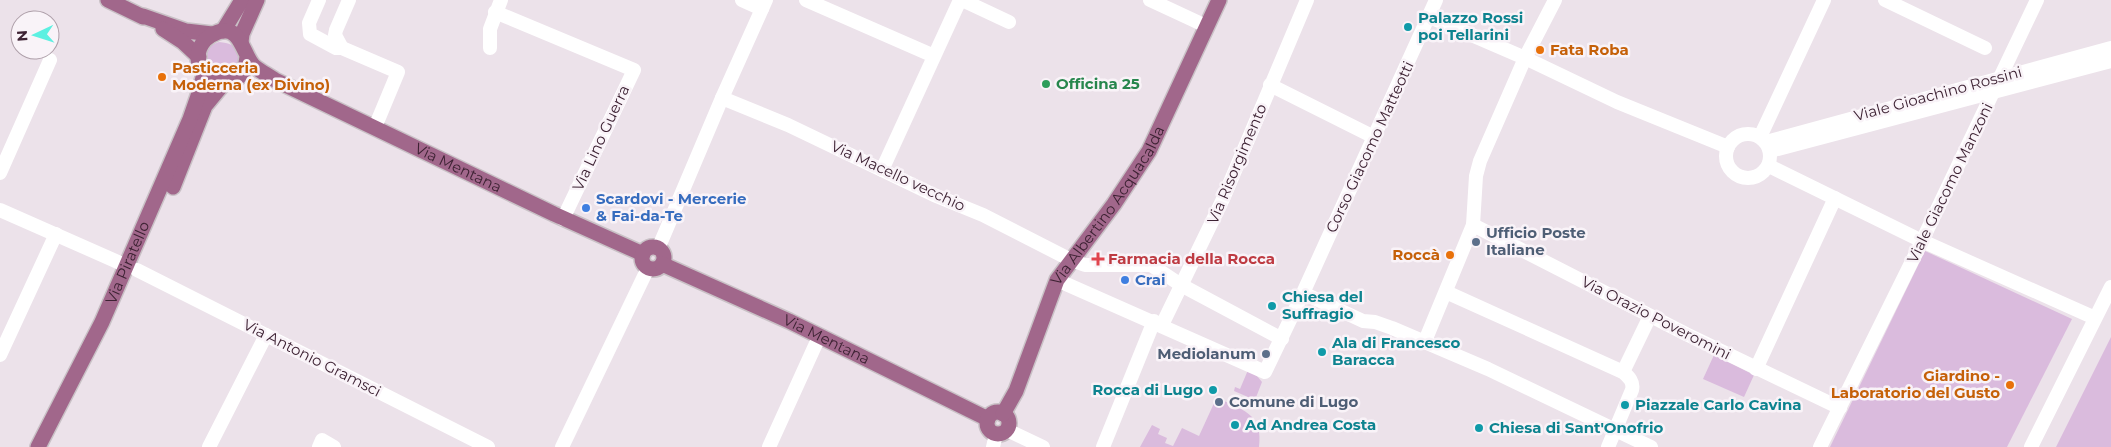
<svg xmlns="http://www.w3.org/2000/svg" width="2111" height="447" font-family="Montserrat,sans-serif">
<rect width="100%" height="100%" fill="#ece2ea"/>
<g fill="#dabbdd">
<path d="M219 42C240 44 240 52 238 71L226 79 204 69C205 53 203 48 219 42Z"/>
<path d="M1925 251 2072 319 2007 447H1830Z"/>
<path d="M2111 337V447H2056Z"/>
<path d="M1714 355 1754 375 1744 397 1703 379Z"/>
<path d="M1248 370 1257 376 1262 382 1255 400 1234 391 1235 387 1240 389Z"/>
<path d="M1222 400C1246 411 1263 416 1259 447H1140L1152 425 1160 429 1158 434 1167 438 1165 443 1173 446 1182 428 1199 436 1215 401 1221 402Z"/>
</g>
<g fill="none" stroke-linecap="round" stroke-linejoin="round">
<g stroke="#c9c1c6" stroke-width="18">
<g id="major">
<path d="M108 0 143 17V16L186 31 212 34"/>
<path d="M163 29 183 42 199 57"/>
<path d="M223 31 242 0"/>
<path d="M241 42 242 34 257 0"/>
<path id="s1" d="M247 57C242 107 177 73 205 40 209 36 213 34 218 32 240 24 243 54 253 65 259 71 268 75 275 80L554 214 643 254"/>
<path d="M173 187 205 106 224 83"/>
<circle cx="653" cy="258" r="11"/>
<path id="s2" d="M662 264 789 321 988 419"/>
<circle cx="998" cy="423" r="11"/>
<path id="s3" d="M1003 414 1016 391 1057 280 1114 204 1149 151 1219 0"/>
<path id="s4" d="M38 447 102 322 190 119 198 96 204 74"/>
</g>
</g>
<g stroke="#fff" stroke-width="14">
<path d="M319 0 309 23 310 34 336 48H342L398 72 378 120"/>
<path d="M742 0 762 9"/>
<path d="M806 0 934 56"/>
<path d="M962 0 1009 22"/>
<path d="M1150 0 1206 26"/>
<path d="M1885 0 1985 48"/>
<path d="M495 12 634 70 563 219"/>
<path d="M1430 17 1525 58 1617 102 1728 147"/>
<path d="M342 48 335 35 336 30 349 0"/>
<path d="M490 48V29L501 0"/>
<path d="M1270 85 1374 137"/>
<path d="M722 98 788 125 934 195 983 215 1071 260 1085 265H1151L1181 285 1282 339"/>
<circle cx="1748" cy="156" r="22"/>
<path d="M1760 137 1824 0"/>
<path d="M1766 142 2111 48"/>
<path d="M1770 151 2111 61"/>
<path d="M1769 166 1922 241 2095 318"/>
<path d="M882 170 960 0"/>
<path d="M0 173 50 60"/>
<path d="M0 210 127 266"/>
<path d="M1473 225 1686 334 1840 408"/>
<path d="M658 249 722 98 766 0"/>
<path d="M137 270 488 447"/>
<path d="M1057 280 1265 372 1303 293 1436 0"/>
<path d="M1446 292 1623 372C1629 377 1634 382 1632 390L1608 447"/>
<path d="M1303 293 1363 321 1375 322 1392 328 1488 369 1651 447"/>
<path d="M1162 325 1223 199 1307 0"/>
<path d="M1425 341 1473 225 1476 176 1480 161 1525 58 1555 0"/>
<path d="M0 355 56 234"/>
<path d="M1756 369 1835 198"/>
<path d="M1623 372 1650 316"/>
<path d="M1007 430 1043 447"/>
<path d="M209 447 266 335"/>
<path d="M319 447 322 440 334 447"/>
<path d="M562 447 648 268"/>
<path d="M769 447 819 337"/>
<path d="M993 447 996 434"/>
<path d="M1103 447 1154 321"/>
<path d="M1820 447 1922 241 2037 0"/>
<path d="M2031 447 2111 287"/>
</g>
<use href="#major" stroke="#a1678b" stroke-width="15"/>
</g>
<g fill="#0f9aa8" stroke="#f9f3f8" stroke-width="2">
<circle cx="1408" cy="27" r="5"/>
<circle cx="1272" cy="306" r="5"/>
<circle cx="1322" cy="352" r="5"/>
<circle cx="1213" cy="390" r="5"/>
<circle cx="1625" cy="405" r="5"/>
<circle cx="1235" cy="425" r="5"/>
<circle cx="1479" cy="428" r="5"/>
</g>
<g fill="#e8710a" stroke="#f9f3f8" stroke-width="2">
<circle cx="1540" cy="50" r="5"/>
<circle cx="162" cy="77" r="5"/>
<circle cx="1450" cy="255" r="5"/>
<circle cx="2010" cy="385" r="5"/>
</g>
<circle fill="#2e9e5b" stroke="#f9f3f8" stroke-width="2" cx="1046" cy="84" r="5"/>
<g fill="#3f7fe0" stroke="#f9f3f8" stroke-width="2">
<circle cx="586" cy="208" r="5"/>
<circle cx="1125" cy="280" r="5"/>
</g>
<g fill="#5c6f8a" stroke="#f9f3f8" stroke-width="2">
<circle cx="1476" cy="242" r="5"/>
<circle cx="1266" cy="354" r="5"/>
<circle cx="1219" cy="402" r="5"/>
</g>
<path fill="#e0444e" stroke="#f9f3f8" stroke-width="2" d="M1095.5 251.5h5v5h5v5h-5v5h-5v-5h-5v-5h5z"/>
<g text-anchor="middle" stroke-width="5" stroke-linejoin="round" paint-order="stroke">
<g font-size="15" font-weight="bold" fill="#0d838f" stroke="#f9f3f8" text-anchor="start">
<text x="1418" y="23">Palazzo Rossi<tspan x="1418" dy="17">poi Tellarini</tspan></text>
<text x="1282" y="302">Chiesa del<tspan x="1282" dy="17">Suffragio</tspan></text>
<text x="1332" y="348">Ala di Francesco<tspan x="1332" dy="17">Baracca</tspan></text>
<text x="1203" y="395" text-anchor="end">Rocca di Lugo</text>
<text x="1635" y="410">Piazzale Carlo Cavina</text>
<text x="1245" y="430">Ad Andrea Costa</text>
<text x="1489" y="433">Chiesa di Sant'Onofrio</text>
</g>
<g font-size="15" font-weight="bold" fill="#c56008" stroke="#f9f3f8" text-anchor="start">
<text x="1550" y="55">Fata Roba</text>
<text x="172" y="73">Pasticceria<tspan x="172" dy="17">Moderna (ex Divino)</tspan></text>
<text x="1440" y="260" text-anchor="end">Roccà</text>
<text x="2000" y="381" text-anchor="end">Giardino -<tspan x="2000" dy="17">Laboratorio del Gusto</tspan></text>
</g>
<g font-size="15" font-weight="bold" fill="#27864d" stroke="#f9f3f8" text-anchor="start">
<text x="1056" y="89">Officina 25</text>
</g>
<g font-size="15" fill="#3d2233" stroke="#f9f3f8">
<text transform="translate(1938 94) rotate(-15)" y="5">Viale Gioachino Rossini</text>
<text transform="translate(601 138) rotate(-65)" y="5">Via Lino Guerra</text>
<text transform="translate(1370 147) rotate(-65)" y="5">Corso Giacomo Matteotti</text>
<text transform="translate(1237 164) rotate(-67)" y="5">Via Risorgimento</text>
<text dy="5" stroke="none"><textPath href="#s1" startOffset="395">Via Mentana</textPath></text>
<text transform="translate(898 176) rotate(25)" y="5">Via Macello vecchio</text>
<text transform="translate(1950 183) rotate(-64)" y="5">Viale Giacomo Manzoni</text>
<text dy="5" stroke="none"><textPath href="#s3" startOffset="235">Via Albertino Acquacalda</textPath></text>
<text dy="5" stroke="none"><textPath href="#s4" startOffset="205">Via Piratello</textPath></text>
<text transform="translate(1656 318) rotate(27)" y="5">Via Orazio Poveromini</text>
<text dy="5" stroke="none"><textPath href="#s2" startOffset="181">Via Mentana</textPath></text>
<text transform="translate(312 358) rotate(27)" y="5">Via Antonio Gramsci</text>
</g>
<g font-size="15" font-weight="bold" fill="#366cbe" stroke="#f9f3f8" text-anchor="start">
<text x="596" y="204">Scardovi - Mercerie<tspan x="596" dy="17">&amp; Fai-da-Te</tspan></text>
<text x="1135" y="285">Crai</text>
</g>
<g font-size="15" font-weight="bold" fill="#4e5e75" stroke="#f9f3f8" text-anchor="start">
<text x="1486" y="238">Ufficio Poste<tspan x="1486" dy="17">Italiane</tspan></text>
<text x="1256" y="359" text-anchor="end">Mediolanum</text>
<text x="1229" y="407">Comune di Lugo</text>
</g>
<g font-size="15" font-weight="bold" fill="#be3a42" stroke="#f9f3f8" text-anchor="start">
<text x="1108" y="264">Farmacia della Rocca</text>
</g>
</g>
<g transform="translate(35 35) rotate(266)"><circle r="24" fill="#f9f3f8" stroke="#ae9fa9"/>
<path d="M0-4L9 19L0 12L-9 19Z" fill="#5cf0e1"/>
<text y="-8" font-size="14" font-weight="bold" text-anchor="middle" fill="#3d2233">N</text>
</g>
</svg>
